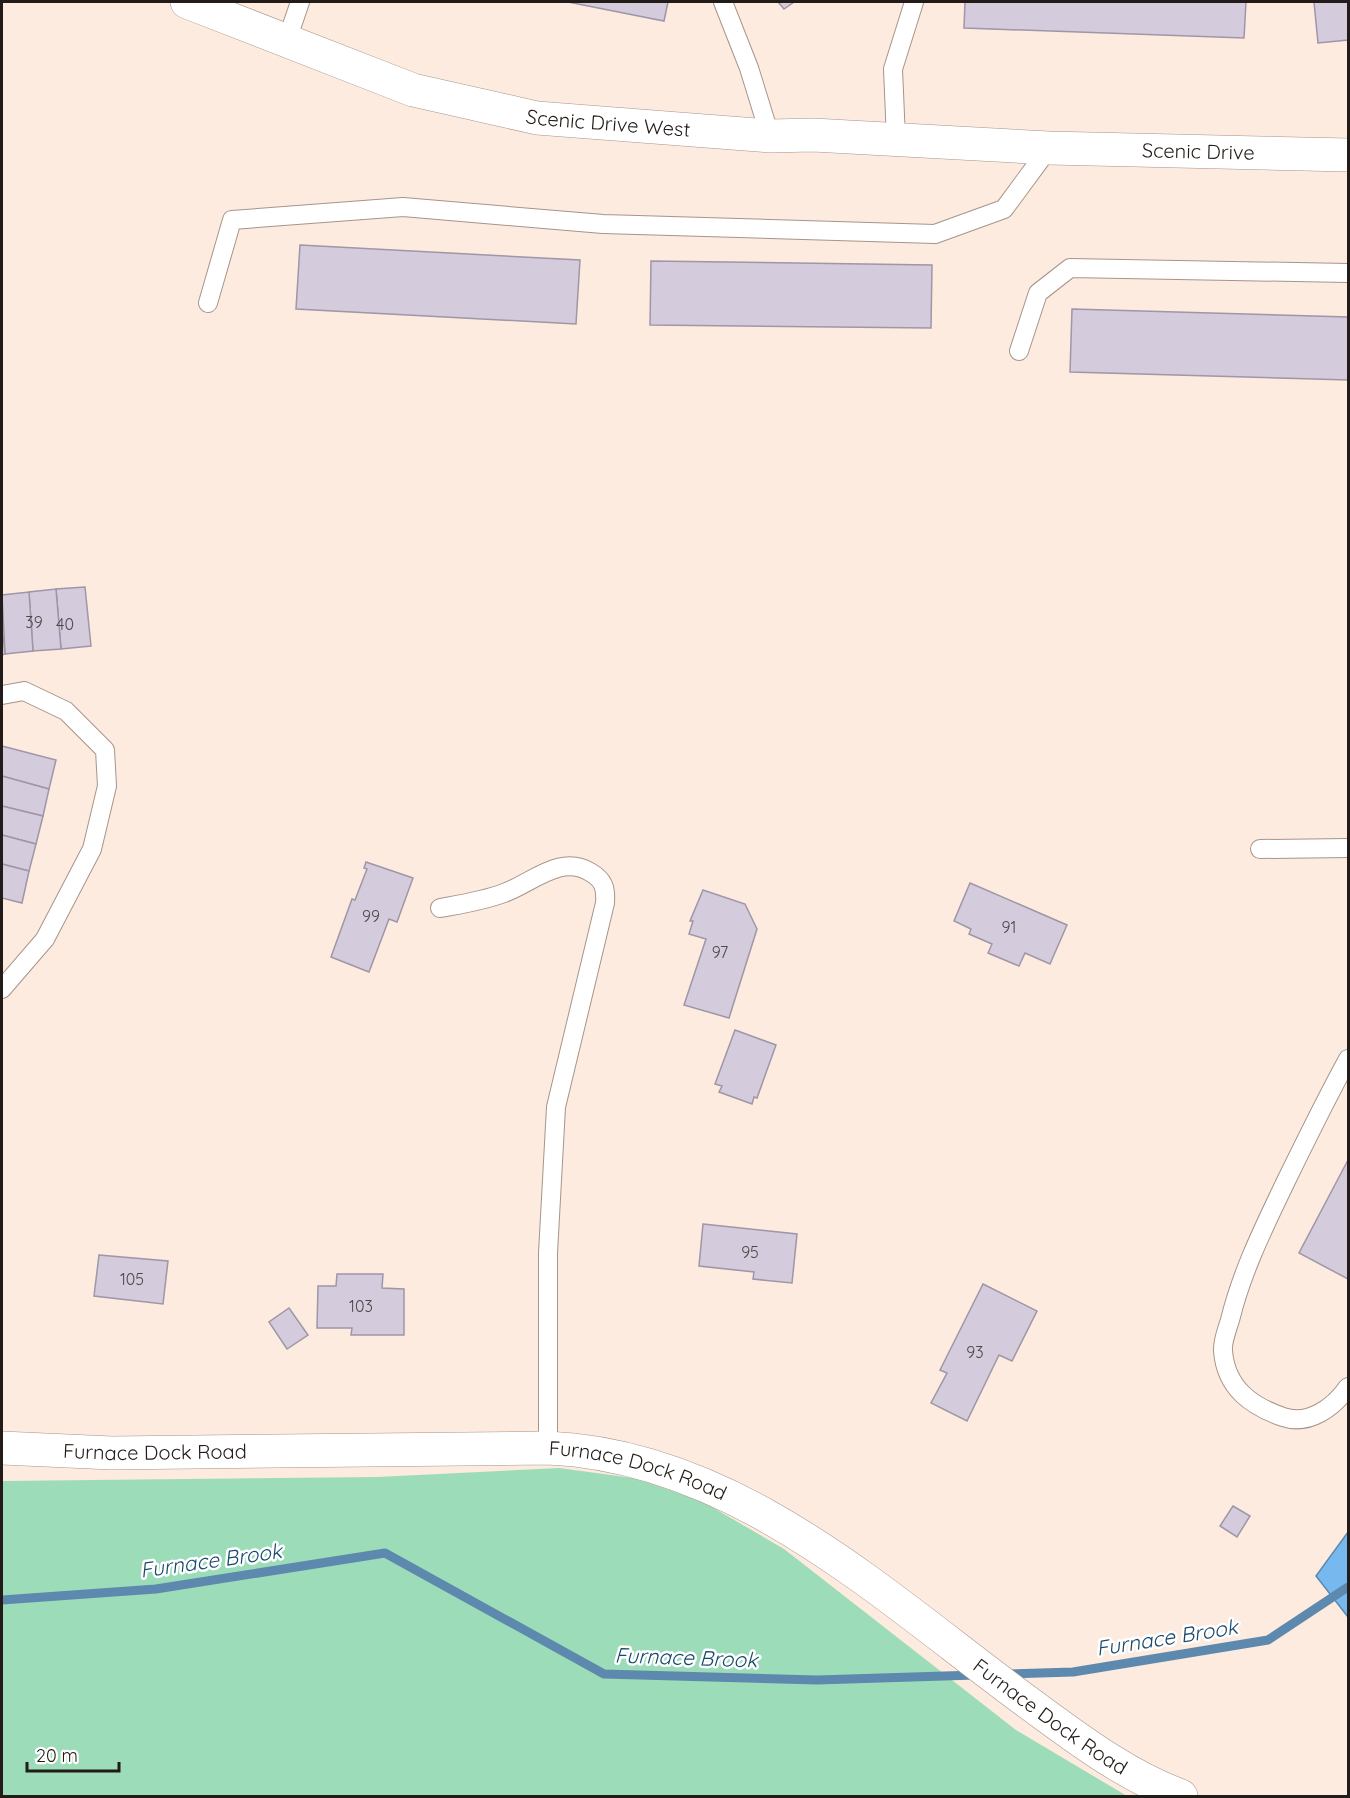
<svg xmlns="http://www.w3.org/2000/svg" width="1350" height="1798" font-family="Quicksand,sans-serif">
<rect width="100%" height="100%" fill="#fcebde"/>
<path fill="#9ddcb8" d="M559 1468 633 1478 700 1500 784 1549 1016 1730 1127 1796H2V1481L377 1477Z"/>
<path fill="#77b8ef" stroke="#5e89ae" stroke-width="1.5" d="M1348 1532V1617L1316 1576Z"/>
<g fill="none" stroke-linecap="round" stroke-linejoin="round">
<g stroke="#5e89ae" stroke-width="9">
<path d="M2 1600 156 1589 385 1553 604 1674 817 1680 976 1675"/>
<path d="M1008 1674 1073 1672 1268 1640 1348 1587"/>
</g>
</g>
<g fill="#d4cbdc" stroke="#9f96a7" stroke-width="1.5">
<path d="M568 2H668L664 21Z"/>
<path d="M778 2H794L784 9Z"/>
<path d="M965 2H1246L1244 38 964 28Z"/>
<path d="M1314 2H1348V40L1318 43Z"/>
<path d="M300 245 580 260 576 324 296 309Z"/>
<path d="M651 261 932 265 931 328 650 325Z"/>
<path d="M1072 309 1348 317V380L1070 372Z"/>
<path d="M85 587 91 646 61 649 56 589Z"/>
<path d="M56 589 61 649 33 651 29 592Z"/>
<path d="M29 592 33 651 5 654 2 595Z"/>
<path d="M2 626 5 654 2 655Z"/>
<path d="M2 746 56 760 49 789 2 776Z"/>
<path d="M2 776 49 789 43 816 2 806Z"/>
<path d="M2 806 43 816 36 844 2 835Z"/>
<path d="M2 835 36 844 29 871 2 864Z"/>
<path d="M366 862 413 878 397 922 389 919 369 972 331 957 352 899 355 900 367 869 364 868Z"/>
<path d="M2 864 29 871 22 903 2 898Z"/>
<path d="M970 883 1067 925 1050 964 1025 953 1019 966 988 953 992 944 969 934 971 929 954 921Z"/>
<path d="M703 890 745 904 757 929 729 1018 684 1005 706 939 689 934 693 921H690Z"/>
<path d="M735 1030 776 1045 757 1098 754 1097 752 1104 719 1092 722 1086 715 1084Z"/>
<path d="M1348 1160V1279L1299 1253Z"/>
<path d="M703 1224 797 1234 792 1283 753 1279 754 1272 699 1266Z"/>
<path d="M99 1255 168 1261 163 1304 94 1296Z"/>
<path d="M337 1274H383L382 1288 404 1289V1335H351L352 1328H317L318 1286H336Z"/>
<path d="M983 1284 1037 1311 1012 1361 999 1355 967 1421 931 1403 947 1373 940 1370Z"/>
<path d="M289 1308 308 1335 287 1349 269 1322Z"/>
<path d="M1233 1506 1250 1516 1237 1537 1220 1526Z"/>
</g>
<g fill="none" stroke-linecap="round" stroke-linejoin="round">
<g stroke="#a6958a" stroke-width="20">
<g id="service">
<path d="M723 2 749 68 770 136"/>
<path d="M287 40 300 2"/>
<path d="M896 139 893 69 914 2"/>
<path d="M208 303 232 220 403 207 603 224 935 234 1004 209 1049 148"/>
<path d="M1019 351 1038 293 1070 268 1348 273"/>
<path d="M2 695 24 691 66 711 105 750 107 786 92 849 45 939 2 989"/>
<path d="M1260 849 1348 848"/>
<path d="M440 908C462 904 483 901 504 893 532 883 560 854 590 872 604 880 606 888 605 903L556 1107 548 1253V1448"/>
<path d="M1348 1059C1326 1099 1306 1140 1286 1181 1264 1227 1242 1271 1230 1320 1227 1330 1222 1342 1223 1351 1226 1388 1251 1406 1283 1417 1309 1426 1334 1407 1348 1387"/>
</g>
</g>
<g stroke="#a6958a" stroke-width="34">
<g id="tertiary">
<path id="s1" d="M187 2 413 90 537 118 770 136 813 135 1049 148 1348 155"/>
<path id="s2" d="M2 1448 112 1453 548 1448C736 1456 882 1595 1026 1701 1074 1736 1124 1775 1181 1796"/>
</g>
</g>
<use href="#service" stroke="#fff" stroke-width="18"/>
<use href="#tertiary" stroke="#fff" stroke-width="33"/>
</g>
<g text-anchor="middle" stroke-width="5" stroke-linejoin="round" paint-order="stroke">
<g font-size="16" fill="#4e4748">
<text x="34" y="628">39</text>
<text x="65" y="630">40</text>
<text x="371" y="922">99</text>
<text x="1009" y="933">91</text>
<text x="720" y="958">97</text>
<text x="750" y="1258">95</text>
<text x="132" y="1285">105</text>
<text x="361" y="1312">103</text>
<text x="975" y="1358">93</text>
</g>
<g font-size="20" fill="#221b17" stroke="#fff">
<text dy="7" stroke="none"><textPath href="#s1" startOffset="441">Scenic Drive West</textPath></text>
<text dy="7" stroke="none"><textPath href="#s1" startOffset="1032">Scenic Drive</textPath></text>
<text dy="7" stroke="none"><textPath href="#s2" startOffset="153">Furnace Dock Road</textPath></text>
<text dy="7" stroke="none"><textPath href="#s2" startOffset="639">Furnace Dock Road</textPath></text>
<text dy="7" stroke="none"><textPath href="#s2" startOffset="1125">Furnace Dock Road</textPath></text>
</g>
<g font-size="21" font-style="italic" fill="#18486c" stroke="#fff">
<text transform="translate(211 1561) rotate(-8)" y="7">Furnace Brook</text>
<text transform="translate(1167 1638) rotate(-9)" y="7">Furnace Brook</text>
<text transform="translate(686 1658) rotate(2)" y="7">Furnace Brook</text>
</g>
</g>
<rect width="1350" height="1798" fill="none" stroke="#221b17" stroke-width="6"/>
<path d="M27 1762v9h92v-9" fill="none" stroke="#221b17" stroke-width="3"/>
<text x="36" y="1762" font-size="18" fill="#221b17" stroke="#ffffff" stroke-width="4.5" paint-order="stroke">20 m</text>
</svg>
